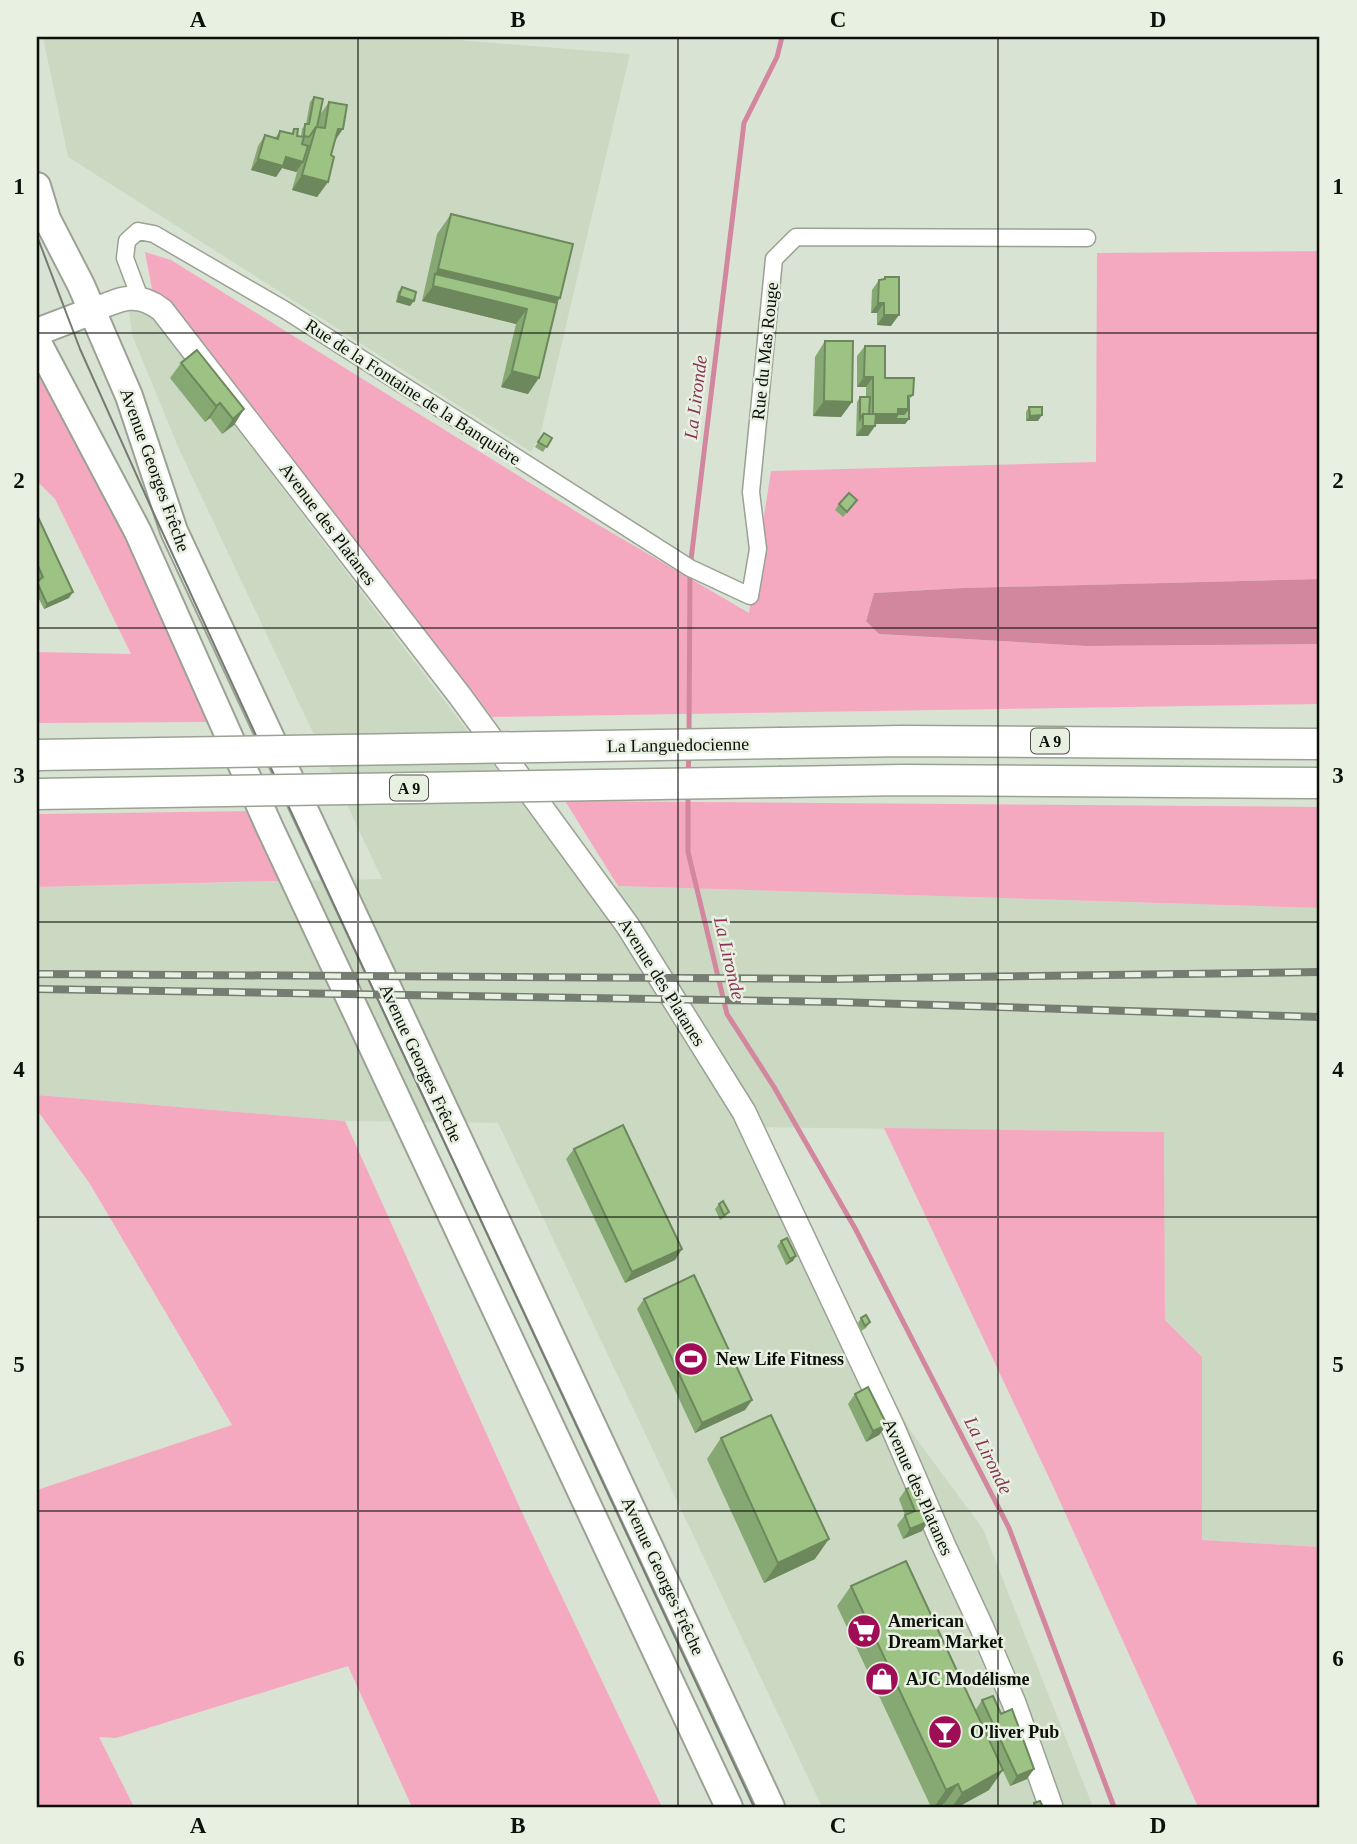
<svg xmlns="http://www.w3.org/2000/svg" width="1357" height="1844" font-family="Georgia,serif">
<rect width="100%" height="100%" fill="#d9e3d4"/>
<g fill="#cbd9c3">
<path d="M43 37H423L630 54 540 436 531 452 68 157Z"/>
<path d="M129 310 150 315 585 885 1320 908V1547L1202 1540V1358L1165 1320 1164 1132 747 1127 912 1433 983 1529 1093 1807H822L498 1123 345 1121 37 1095V887L382 879 179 449 132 335Z"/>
</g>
<g fill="#f5a9c1">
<path d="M1320 251V579L963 588 874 593 866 620 880 634 1086 646 1320 644V704L492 717 152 289 145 252 171 260 585 517 749 613 771 471 1096 462 1097 253Z"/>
<path d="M37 356 140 554 213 722 37 723V652L131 654 55 499 37 481Z"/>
<path d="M565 801 1320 807V908L618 886Z"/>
<path d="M253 811 281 881 37 887V814Z"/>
<path d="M37 1095 345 1121 525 1519 662 1807H412L348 1666 116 1738 99 1737 134 1807H37V1490L232 1425 90 1184 37 1110Z"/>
<path d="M884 1128 1164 1132 1165 1320 1202 1357V1540L1320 1547V1807H1198L1052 1484Z"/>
</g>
<path fill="#d2879f" d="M1320 579V644L1086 646 879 634 866 621 874 593 963 588Z"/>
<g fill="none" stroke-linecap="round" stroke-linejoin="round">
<g stroke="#d2879f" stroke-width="5">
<path d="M689 736 690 568 744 123 777 57 782 37"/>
<path d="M688 774 689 753"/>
<path d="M688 791V852L727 1014 774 1087 856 1230 1009 1528 1114 1807"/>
</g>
<g stroke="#99a293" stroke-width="19">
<path id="street" d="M140 298 125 258 127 241 138 231 154 234 285 310 690 568 750 596 758 549 751 492 774 259 796 237 1087 238"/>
</g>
<g stroke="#99a293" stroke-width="26">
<path id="secondary" d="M92 311C120 299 136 290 162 310L460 696 628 926 744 1112 893 1428 943 1544 982 1628 1014 1703 1051 1807"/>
</g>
<g stroke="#99a293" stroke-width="30">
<g id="primary">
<path d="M37 186 47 219 81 285 129 396 174 531 771 1807"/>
<path d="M37 332 92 311"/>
<path d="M37 341 138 532 269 826 729 1807"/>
</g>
</g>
<g stroke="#99a293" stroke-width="33">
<g id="highway">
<path d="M781 743 903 741 1320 744"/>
<path d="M782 782 903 780 1320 783"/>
</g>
</g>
<use href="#street" stroke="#fff" stroke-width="16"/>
<use href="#secondary" stroke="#fff" stroke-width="23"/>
<use href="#primary" stroke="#fff" stroke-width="26"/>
<use href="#highway" stroke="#fff" stroke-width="30"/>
<path stroke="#757c72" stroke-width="2" d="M37 236 80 349 154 514 352 944 754 1807"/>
<g stroke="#757c72" stroke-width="8">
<g id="rail">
<path d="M37 974 830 979 1320 972"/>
<path d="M37 989 837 1002 1320 1017"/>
</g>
</g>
<use href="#rail" stroke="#e7f0e1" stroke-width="5" stroke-dasharray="16" stroke-linecap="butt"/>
<g stroke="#99a293" stroke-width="33" stroke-linecap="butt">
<g id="highway-bridge">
<path d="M37 755 781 743"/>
<path d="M37 794 782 782"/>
</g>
</g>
<use href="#highway-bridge" stroke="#fff" stroke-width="30"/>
</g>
<g fill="#86a872">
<path d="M314 97 319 116 329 102 335 140 331 155 328 182 317 197 292 190 297 172 282 168 276 177 251 170 258 146 265 135 275 138 280 131 291 134 294 129 297 136 301 137 302 129 306 124 310 102Z"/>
<path d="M451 214 560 298 557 303 528 394 501 387 516 324 422 301 437 234Z"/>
<path d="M885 277 891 326 877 325V313H871L872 290 879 280 883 279Z"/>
<path d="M402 287 410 306 396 302 398 292Z"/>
<path d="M825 341 852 402 841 417 813 416 815 357Z"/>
<path d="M865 346 885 378 913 395 909 400V419L905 424H875V426L868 436H856L857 402 860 397H866V387H857V356Z"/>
<path d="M181 363 244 409 234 425 222 434 210 418 205 422 170 378Z"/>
<path d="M1029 407 1038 421H1026V412Z"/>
<path d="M544 433 552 438 543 452 535 447Z"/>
<path d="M839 504 853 505 843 517 835 510Z"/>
<path d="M37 515 69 598 44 609 37 595V582L38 581 37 577Z"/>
<path d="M574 1149 682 1249 675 1260 625 1283 566 1159Z"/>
<path d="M719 1204 729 1212 725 1217 720 1220 715 1209Z"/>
<path d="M781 1241 793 1261 786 1265 777 1246Z"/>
<path d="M644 1299 752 1400 745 1410 695 1433 637 1309Z"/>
<path d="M861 1318 870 1322 866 1328 861 1331 858 1323Z"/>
<path d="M855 1394 887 1425 879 1435 866 1442 848 1404Z"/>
<path d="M721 1438 815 1559 764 1583 707 1459Z"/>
<path d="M906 1489 922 1531 903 1539 897 1525 905 1515 899 1499Z"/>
<path d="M851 1586 989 1790 958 1807H945L944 1804 937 1807H931L837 1606Z"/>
<path d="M982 1700 1001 1714 1027 1779 1010 1786 975 1711Z"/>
</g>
<g fill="#6d885c">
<path d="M110 37H135L133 39Z"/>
<path d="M338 129H343L332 145Z"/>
<path d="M286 157 303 162 296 172 282 168 276 177 251 170 258 159Z"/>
<path d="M302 175 328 182 317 197 292 190Z"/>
<path d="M438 269 560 298 546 318 527 309 516 324 422 301 433 286 435 274Z"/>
<path d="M399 296 414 301 410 306 396 302Z"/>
<path d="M878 303H884L877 313H871Z"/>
<path d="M884 315H899L891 326 877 325Z"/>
<path d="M512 371 539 378 528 394 501 387Z"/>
<path d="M864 377H873L866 387H857Z"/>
<path d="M824 401 852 402 841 417 813 416Z"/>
<path d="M220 403 210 418 205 422 216 406Z"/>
<path d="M244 409 234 425 222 434 233 419Z"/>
<path d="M898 409H908L909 419 905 424H863L873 414Z"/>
<path d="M1042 415 1038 421H1026L1030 416Z"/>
<path d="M863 426H875L868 436H856Z"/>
<path d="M73 592 69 598 44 609 47 604Z"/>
<path d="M682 1249 675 1260 625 1283 632 1272Z"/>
<path d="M796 1256 793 1261 786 1265 790 1259Z"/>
<path d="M752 1400 745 1410 695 1433 702 1423Z"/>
<path d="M887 1425 879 1435 866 1442 873 1431Z"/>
<path d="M929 1521 922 1531 903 1539 910 1529Z"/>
<path d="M829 1539 815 1559 764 1583 778 1563Z"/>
<path d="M1034 1769 1027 1779 1010 1786 1017 1776Z"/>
<path d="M1003 1770 989 1790 958 1807H952L962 1793Z"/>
<path d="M958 1784 944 1804 937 1807H934L946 1790Z"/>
</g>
<g fill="#9cc384" stroke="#6d885c" stroke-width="2">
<path d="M314 97 323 99 317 127H316L309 137 304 136 305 124H309Z"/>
<path d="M329 102 347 105 343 129H338L331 155 334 157 328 182 302 175 316 127 325 128Z"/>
<path d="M294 129H298L297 136 304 137 302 144 308 146 303 162 286 157 283 166 258 159 265 135 278 139 280 131 293 134Z"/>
<path d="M451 214 573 244 560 298 438 269Z"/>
<path d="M435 274 557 303 539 378 512 371 527 309 433 286Z"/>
<path d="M885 277H899V315H884V303H878L879 280 885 279Z"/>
<path d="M402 287 416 292 414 301 399 296Z"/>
<path d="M825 341H853L852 402 824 401Z"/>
<path d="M865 346H885V378H914L913 395 908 396V409H898V414H873V377H864Z"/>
<path d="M197 350 244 409 233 419 220 403 216 406 181 363Z"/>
<path d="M860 397H870L869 414H863L860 419Z"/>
<path d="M908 400H909V419H895L898 414H904L908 409Z"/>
<path d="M1029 407H1042V415L1030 416Z"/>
<path d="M863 414H876L875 426H863Z"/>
<path d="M544 433 552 438 547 447 538 442Z"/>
<path d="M849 493 857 500 847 512 839 504Z"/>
<path d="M37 515 73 592 47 604 37 582 43 577 37 564Z"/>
<path d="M623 1125 682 1249 632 1272 574 1149Z"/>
<path d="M723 1201 729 1212 724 1215 719 1204Z"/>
<path d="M787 1238 796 1256 790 1259 781 1241Z"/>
<path d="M694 1275 752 1400 702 1423 644 1299Z"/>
<path d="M866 1315 870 1322 865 1326 861 1318Z"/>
<path d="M868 1387 887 1425 873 1431 855 1394Z"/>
<path d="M771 1415 829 1539 778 1563 721 1438Z"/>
<path d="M914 1486 929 1521 910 1529 905 1515 915 1511 906 1489Z"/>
<path d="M906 1561 1003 1770 962 1793 958 1784 946 1790 851 1586Z"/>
<path d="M993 1696 1001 1714 1012 1709 1034 1769 1017 1776 982 1700Z"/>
<path d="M1040 1801 1043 1807H1035L1034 1803Z"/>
</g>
<path fill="none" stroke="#0c0f0a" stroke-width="2" stroke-opacity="0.55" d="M358 37V1807M678 37V1807M998 37V1807M37 333H1320M37 628H1320M37 922H1320M37 1217H1320M37 1511H1320"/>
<defs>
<g id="stadium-disc" transform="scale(1.75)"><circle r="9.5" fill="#9f0d56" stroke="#e7f0e1"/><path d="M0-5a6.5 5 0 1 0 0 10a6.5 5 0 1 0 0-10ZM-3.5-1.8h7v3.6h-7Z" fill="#fff"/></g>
<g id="supermarket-disc" transform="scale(1.75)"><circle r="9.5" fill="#9f0d56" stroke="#e7f0e1"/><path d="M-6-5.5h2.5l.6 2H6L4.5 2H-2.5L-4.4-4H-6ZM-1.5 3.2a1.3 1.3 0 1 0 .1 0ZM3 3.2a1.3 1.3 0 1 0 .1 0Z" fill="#fff"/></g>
<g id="shop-disc" transform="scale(1.75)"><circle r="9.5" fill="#9f0d56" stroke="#e7f0e1"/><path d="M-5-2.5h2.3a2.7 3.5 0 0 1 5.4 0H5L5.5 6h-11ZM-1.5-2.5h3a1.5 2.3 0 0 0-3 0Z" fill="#fff"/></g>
<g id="bar-disc" transform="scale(1.75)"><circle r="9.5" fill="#9f0d56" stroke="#e7f0e1"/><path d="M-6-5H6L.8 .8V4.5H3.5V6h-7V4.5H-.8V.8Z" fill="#fff"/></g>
</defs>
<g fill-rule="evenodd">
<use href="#stadium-disc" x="691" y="1359"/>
<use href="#supermarket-disc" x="864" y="1631"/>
<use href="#shop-disc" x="882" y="1679"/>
<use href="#bar-disc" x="945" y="1732"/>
</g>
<g text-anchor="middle" stroke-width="5" stroke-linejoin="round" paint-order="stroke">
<g fill="#e7f0e1" stroke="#4e524a" stroke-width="2">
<rect x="1031" y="728.5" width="38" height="25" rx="5"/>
<rect x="390" y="775.5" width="38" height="25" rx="5"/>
</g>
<g font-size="16" font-weight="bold" fill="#0c0f0a">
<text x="1050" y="747">A 9</text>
<text x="409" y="794">A 9</text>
</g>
<g font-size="18" fill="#0c0f0a" stroke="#e7f0e1">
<text transform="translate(765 351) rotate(-84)" y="6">Rue du Mas Rouge</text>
<text transform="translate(413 392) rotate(33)" y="6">Rue de la Fontaine de la Banquière</text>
<text transform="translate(155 470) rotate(70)" y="6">Avenue Georges Frêche</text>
<text transform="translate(328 524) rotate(53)" y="6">Avenue des Platanes</text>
<text transform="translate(678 745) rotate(-1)" y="6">La Languedocienne</text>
<text transform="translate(662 982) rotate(58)" y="6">Avenue des Platanes</text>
<text transform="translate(421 1063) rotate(65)" y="6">Avenue Georges Frêche</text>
<text transform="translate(918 1487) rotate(66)" y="6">Avenue des Platanes</text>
<text transform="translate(663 1576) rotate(65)" y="6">Avenue Georges Frêche</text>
</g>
<g font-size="18" font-weight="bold" fill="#0c0f0a" stroke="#e7f0e1" text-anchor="start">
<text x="716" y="1365">New Life Fitness</text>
<text x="888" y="1627">American<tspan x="888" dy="21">Dream Market</tspan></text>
<text x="906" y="1685">AJC Modélisme</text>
<text x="970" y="1738">O'liver Pub</text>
</g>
<g font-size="19" font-style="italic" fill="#8a3154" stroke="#e7f0e1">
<text transform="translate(695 397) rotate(-83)" y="7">La Lironde</text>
<text transform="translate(730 958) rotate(77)" y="7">La Lironde</text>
<text transform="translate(989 1455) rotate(63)" y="7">La Lironde</text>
</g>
</g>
<rect width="1357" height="1844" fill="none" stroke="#e7f0e1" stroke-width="77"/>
<rect x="38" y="38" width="1280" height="1768" fill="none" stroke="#0c0f0a" stroke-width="2.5"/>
<g font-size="23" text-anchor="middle" font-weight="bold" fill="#0c0f0a">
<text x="198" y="27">A</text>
<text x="518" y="27">B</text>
<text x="838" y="27">C</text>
<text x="1158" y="27">D</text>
<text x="19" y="194">1</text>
<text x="1338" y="194">1</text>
<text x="19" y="488">2</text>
<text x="1338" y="488">2</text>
<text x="19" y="783">3</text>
<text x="1338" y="783">3</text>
<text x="19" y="1077">4</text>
<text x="1338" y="1077">4</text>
<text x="19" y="1372">5</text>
<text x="1338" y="1372">5</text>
<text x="19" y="1666">6</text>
<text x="1338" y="1666">6</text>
<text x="198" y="1833">A</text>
<text x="518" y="1833">B</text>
<text x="838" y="1833">C</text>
<text x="1158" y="1833">D</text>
</g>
</svg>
